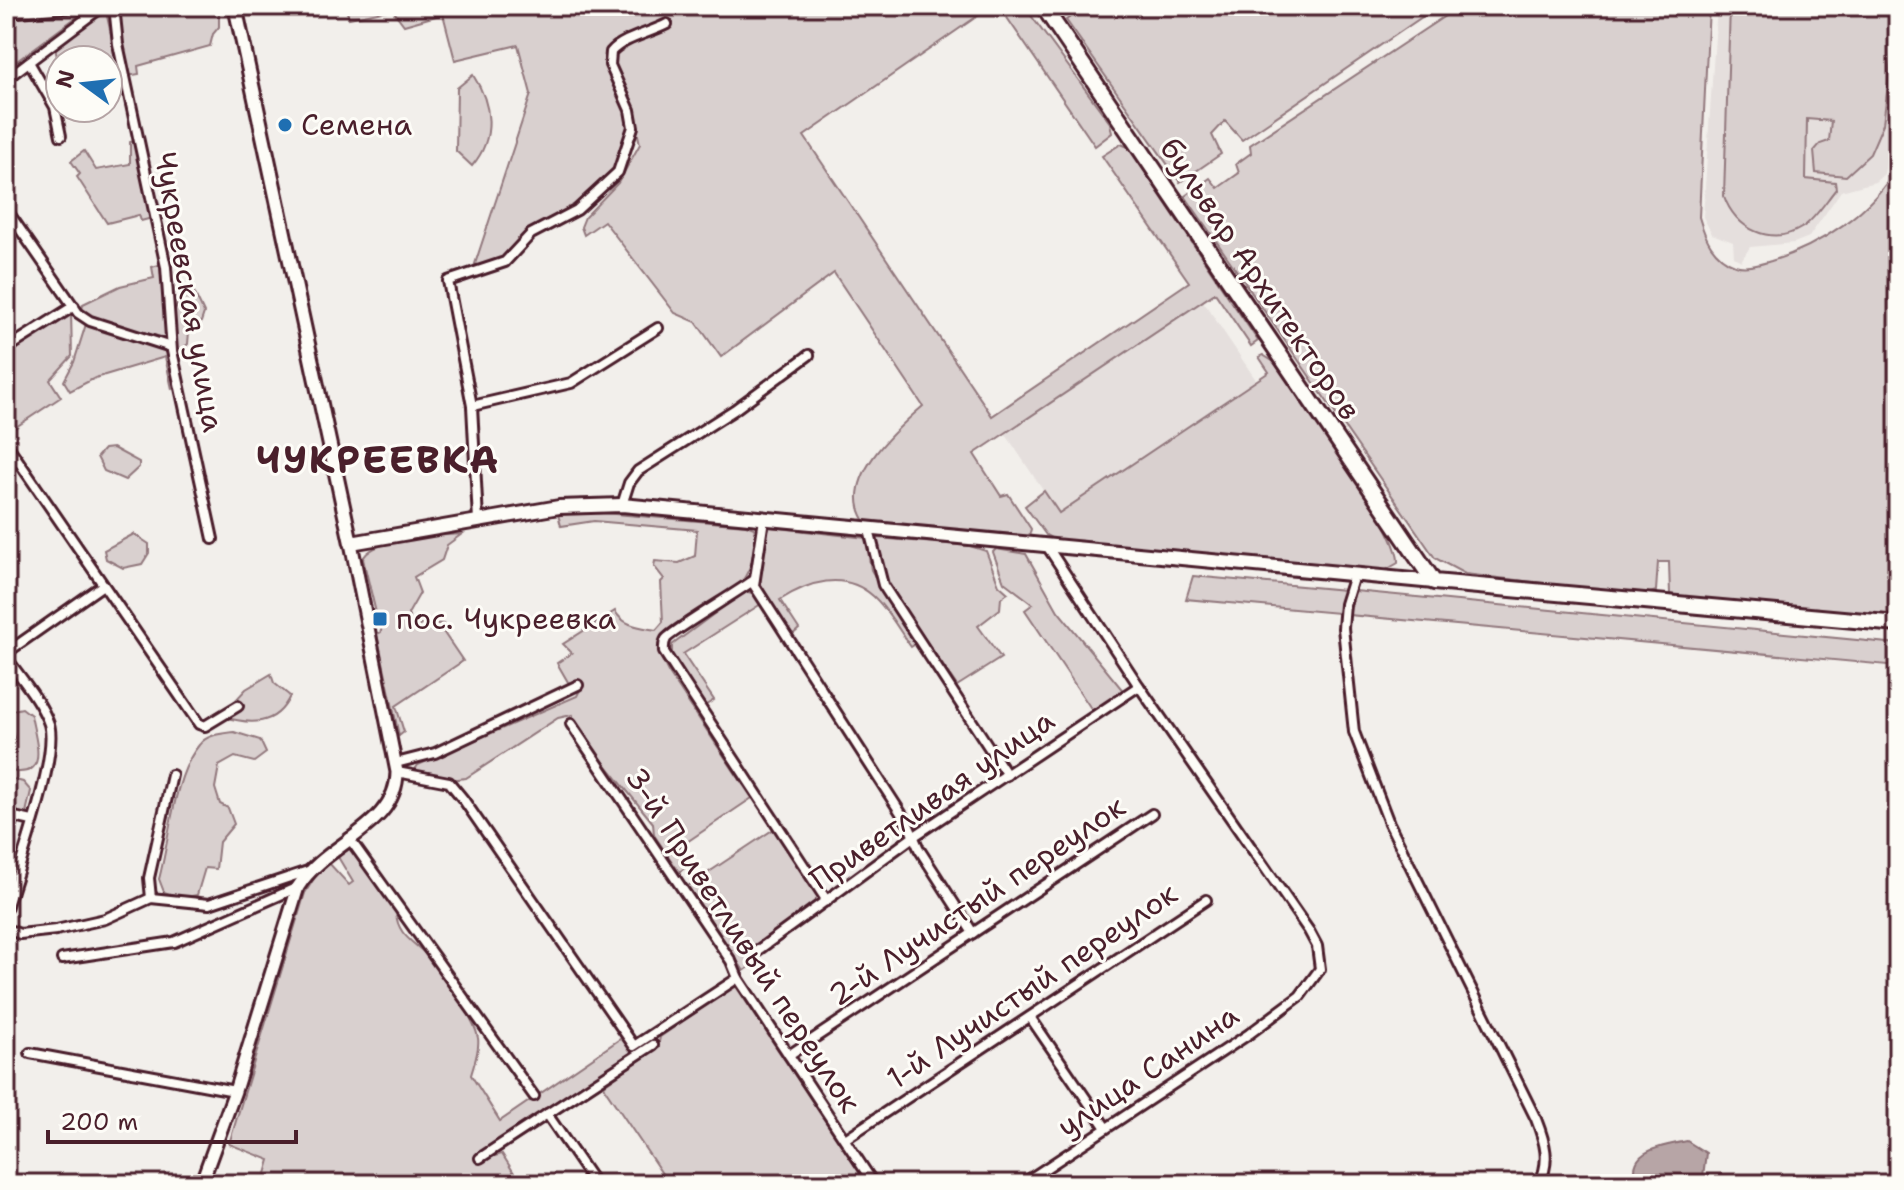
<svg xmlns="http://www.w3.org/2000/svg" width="1904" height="1190" font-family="'Shantell Sans',sans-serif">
<rect width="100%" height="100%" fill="#f2efeb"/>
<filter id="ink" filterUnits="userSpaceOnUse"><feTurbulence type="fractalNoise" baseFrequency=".0125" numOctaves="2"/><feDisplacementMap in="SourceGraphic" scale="16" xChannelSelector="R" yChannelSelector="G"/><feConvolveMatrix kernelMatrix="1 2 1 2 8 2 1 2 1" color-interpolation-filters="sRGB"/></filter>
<g filter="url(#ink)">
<g fill="#e5dfdd">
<path d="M1717 6H1898V99L1884 174 1875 182 1841 191 1809 237 1794 243 1750 247 1741 261 1734 257 1733 242 1712 234 1703 217Z"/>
<path d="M1203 301 1256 380 1058 513 1005 433Z"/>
</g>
<g fill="#d9d0cf" stroke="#92787d" stroke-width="2">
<path d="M136 6H219V27L213 34 210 46 138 66 139 74 127 76 118 18 119 10Z"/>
<path d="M345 6H992L804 136 992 416 1189 282 1102 156 1121 144 1128 147 1258 341 1251 346 1215 293 974 454 1001 496 1008 494 1031 529 1029 536 865 521C838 480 895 430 923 406L834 273 721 357 696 322 675 313 604 221 584 235 581 227 585 217 618 183 640 144 638 135 628 134 616 167 603 183 566 213 536 225 517 247 497 261 479 266 475 264 531 94 518 45 455 60 443 14 404 25 392 9 349 18Z"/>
<path d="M999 6H1024L1110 123 1112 133 1095 146Z"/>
<path d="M1087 6H1438L1242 140 1225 121 1212 135 1221 154 1180 182 1066 20Z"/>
<path d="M1460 6H1709L1699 217C1705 238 1713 257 1735 265 1746 269 1760 264 1771 261 1820 246 1873 211 1898 165V617L1679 597 1670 594 1669 562H1658L1656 591 1644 595 1465 574 1435 558 1185 196 1210 178 1218 188 1239 173 1236 164 1251 153 1250 145Z"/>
<path d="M1730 6H1898L1883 124 1870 154 1846 176 1816 173 1814 151 1820 144 1829 141 1831 121 1807 119 1806 179 1835 182 1836 189C1826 201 1816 218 1803 227 1771 247 1735 229 1724 196Z"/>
<path d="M86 10 6 69V18Z"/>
<path d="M106 12 120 73 108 75V60H60V70L55 48Z"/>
<path d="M473 75C492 104 496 138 472 166L456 151 457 88Z"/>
<path d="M135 141 152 218 141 221 139 215 107 223 77 177 80 174 71 161 84 151 96 170 130 164V142Z"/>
<path d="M162 264 168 335 165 338 100 321 82 311 83 304 120 286 154 278 152 267Z"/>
<path d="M194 292 204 313 199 328 189 332 188 344 181 350 175 348C174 324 167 302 194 292Z"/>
<path d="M65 307 71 311 72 356 50 380 61 397 10 431 8 437 6 357 16 347 20 336Z"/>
<path d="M86 324 156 343 168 351 177 387 172 389 165 357 95 378 70 391 64 381 74 362Z"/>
<path d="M1263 355 1274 362C1298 396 1401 530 1398 563L1384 571 1055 540 1046 535 1025 506 1044 491 1059 513 1269 372 1259 357Z"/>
<path d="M113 448 139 462V467L125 480 104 471 97 457 104 449Z"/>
<path d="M591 512 746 525 754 528C760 544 751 569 741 583L660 644 659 654 668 672 752 798 678 848 689 865 679 872 654 835 653 823 590 745 572 715 558 718 466 778 450 780 414 771 418 765 577 696 580 690 568 682 557 663 572 653 563 644 615 611C623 626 640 627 656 630L663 622 661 582 664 579 654 566 655 561 679 563 695 556 697 530 594 521 561 526 558 514Z"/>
<path d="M770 527 866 538 871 570 917 643 911 647C900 632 888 609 873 596 844 570 808 582 780 600L799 629 791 636 760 583 765 534Z"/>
<path d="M134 534 149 544V553L142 564 123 568 106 559 104 550Z"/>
<path d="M462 534 447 545 442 560 414 577 420 593 408 614 413 629 424 623 443 624 445 627 442 630 463 661 396 706 404 732 399 736 377 634 381 632 382 616 377 617 363 559C372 537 439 536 462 534Z"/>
<path d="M878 538 970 546 986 551 999 585 1008 593 1001 598 1000 609 978 626 1001 658 957 686 885 580 875 540Z"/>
<path d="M996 549 1026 554 1058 611 1125 693 1094 713 1025 610 1033 604 1004 582 993 552Z"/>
<path d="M1193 576 1344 590 1338 613 1186 599Z"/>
<path d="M745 591 755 594 761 604 683 654 714 700 703 707 672 660V645Z"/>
<path d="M1355 591 1898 644V666L1349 615Z"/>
<path d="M271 674 274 683 290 696C276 727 249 725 221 716L246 689Z"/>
<path d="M22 708 31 715C36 743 51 781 6 770V746L14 738 8 718 13 710Z"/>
<path d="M234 732 260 740 266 753 254 762 235 757 219 766 215 788 220 804 228 808 234 824 219 842 216 869 205 868 197 895 182 898 164 892 159 879C170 839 173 776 199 745 207 734 221 734 234 732Z"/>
<path d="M8 778 23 782 31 791 25 817 12 833 6 832Z"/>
<path d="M774 829 820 897 814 906 746 951 754 964 744 971 688 886Z"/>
<path d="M348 848 353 849 396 912C397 937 417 943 430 959 444 974 475 1019 478 1038 480 1049 474 1064 471 1075L500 1121 623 1037 632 1052 477 1157 476 1161 502 1154 521 1184H263L270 1160 229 1144 305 893 320 869 329 863 349 885 353 882 338 857Z"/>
<path d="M735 985 867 1184H669L607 1092 604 1085 658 1047 660 1037Z"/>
</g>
<path fill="#b7a5a6" stroke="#8b6f75" stroke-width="2" d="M1687 1141 1706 1153 1702 1184H1638C1623 1149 1665 1146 1687 1141Z"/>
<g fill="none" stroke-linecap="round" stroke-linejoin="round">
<g stroke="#4a1f2b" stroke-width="14">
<g id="minor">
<path d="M114 6 118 44 166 267 172 351 213 539"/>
<path d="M6 13 90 6"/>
<path d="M29 62 55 107 61 136"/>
<path d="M6 79 103 6"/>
<path d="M6 209 78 313 90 321 171 347"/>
<path d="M6 349 74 306"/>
<path d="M472 406 571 383 658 328"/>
<path d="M6 443 199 724 205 726 238 706"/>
<path d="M622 505 629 483 638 471 734 410 809 355"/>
<path d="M764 519 754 585 908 824 919 849 973 933"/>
<path d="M478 520 472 406 448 281 505 262 531 234 577 210 618 172 633 127 630 110 610 65 611 52C623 38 650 33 667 24"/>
<path d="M869 530 883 585 1007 775"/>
<path d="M1354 575 1345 604 1343 628 1354 732 1389 823 1536 1119C1545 1142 1551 1161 1539 1184"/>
<path d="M754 580C741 590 669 633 666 639 663 644 664 647 664 652L827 901"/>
<path d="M6 653 103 585"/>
<path d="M6 657C20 677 41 701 49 724 59 756 17 873 6 909"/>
<path d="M571 724 731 961 738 978 874 1184"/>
<path d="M396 763 435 753 578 685"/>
<path d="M397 772 449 782 463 799 634 1046 738 978"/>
<path d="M6 815 32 821"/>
<path d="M349 838 534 1096"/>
<path d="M151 898 149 878 172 775"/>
<path d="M6 929 20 934 56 930 105 919 151 898 209 904 308 871"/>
<path d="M754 953 913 837 1139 686"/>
<path d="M62 959 174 942 298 887"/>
<path d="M1030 1017 1106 1128"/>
<path d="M30 1053 235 1091"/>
<path d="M789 1055 1152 814"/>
<path d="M547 1114 595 1184"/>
<path d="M845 1139 1206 900"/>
<path d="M480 1158 653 1045"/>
<path d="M1022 1184 1249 1034 1300 996 1320 969 1317 946 1309 931 1139 686 1047 546"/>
</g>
</g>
<g stroke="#4a1f2b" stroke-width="17">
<path id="tertiary" d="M201 1184 235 1091 298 887C326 842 397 827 397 772L351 543"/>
</g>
<g stroke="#4a1f2b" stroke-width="18">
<path id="secondary" d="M235 6 351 543 559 507 622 505 1434 582"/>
</g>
<g stroke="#4a1f2b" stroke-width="20">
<path id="primary" d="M1043 6 1434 582 1898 624"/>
</g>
<use href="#minor" stroke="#fdfcf7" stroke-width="8"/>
<use href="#tertiary" stroke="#fdfcf7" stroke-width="11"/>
<use href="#secondary" stroke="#fdfcf7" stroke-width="12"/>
<use href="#primary" stroke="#fdfcf7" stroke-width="14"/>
</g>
</g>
<g fill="#1f6fb2" stroke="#fdfcf7" stroke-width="3">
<circle cx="285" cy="125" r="8"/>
<rect x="372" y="611" width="16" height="16" rx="4"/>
</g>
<g text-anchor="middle" stroke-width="6" stroke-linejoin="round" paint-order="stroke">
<g font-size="30" fill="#4a1f2b" stroke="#fdfcf7" text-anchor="start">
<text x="301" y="135">Семена</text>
<text x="396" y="629">пос. Чукреевка</text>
</g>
<g font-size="30" fill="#4a1f2b" stroke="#fdfcf7">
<text transform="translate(1260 279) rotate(56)" y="10">бульвар Архитекторов</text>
<text transform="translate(189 292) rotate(80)" y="10">Чукреевская улица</text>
<text transform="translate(932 800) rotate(-35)" y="10">Приветливая улица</text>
<text transform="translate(977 901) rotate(-34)" y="10">2-й Лучистый переулок</text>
<text transform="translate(743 940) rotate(57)" y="10">3-й Приветливый переулок</text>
<text transform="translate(1032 986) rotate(-34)" y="10">1-й Лучистый переулок</text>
<text transform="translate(1148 1071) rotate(-34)" y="10">улица Санина</text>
</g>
<g font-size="38" font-weight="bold" letter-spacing="2" fill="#4a1f2b" stroke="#fdfcf7">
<text x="378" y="473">ЧУКРЕЕВКА</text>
</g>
</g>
<rect width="1904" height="1190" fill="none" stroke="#fdfcf7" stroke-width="32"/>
<rect x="16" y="16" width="1872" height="1158" fill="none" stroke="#4a1f2b" stroke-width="3" filter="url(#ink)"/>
<g transform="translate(84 84) rotate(285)"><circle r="38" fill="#fdfcf7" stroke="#b5a4a5" stroke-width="2"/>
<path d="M0-6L14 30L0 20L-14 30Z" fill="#1f6fb2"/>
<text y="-12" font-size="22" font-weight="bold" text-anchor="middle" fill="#4a1f2b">N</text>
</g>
<path d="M48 1130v12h248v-12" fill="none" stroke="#4a1f2b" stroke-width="4"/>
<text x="60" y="1130" font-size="24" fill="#4a1f2b" stroke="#fdfcf7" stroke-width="6" paint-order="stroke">200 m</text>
</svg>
